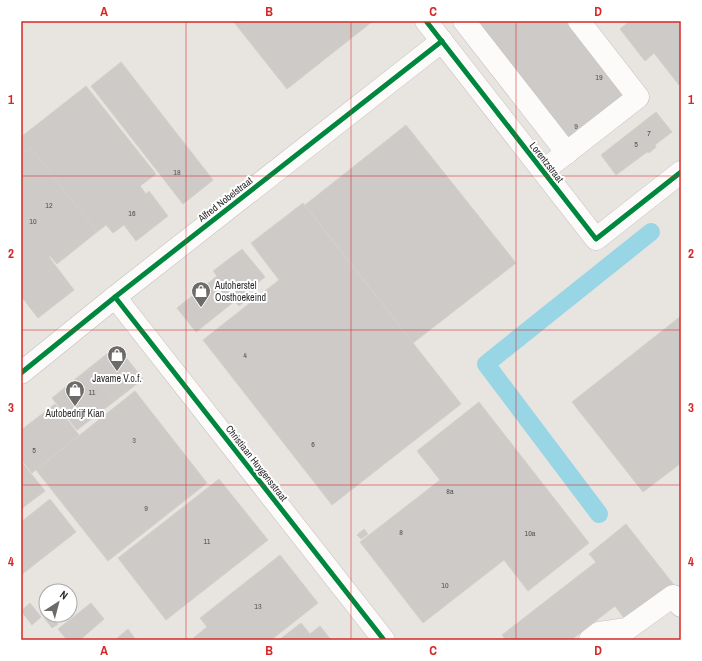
<svg xmlns="http://www.w3.org/2000/svg" width="702" height="661" font-family="'Archivo Narrow',sans-serif">
<rect width="100%" height="100%" fill="#e8e4e0"/>
<g fill="none" stroke-linecap="round" stroke-linejoin="round">
<path stroke="#98d5e5" stroke-width="18" d="M599 514 486 364 651 232"/>
</g>
<g fill="#cdcac7" stroke="#d3d0cc">
<path d="M233 21H373L287 89Z"/>
<path d="M476 21H570L627 96 569 141Z"/>
<path d="M630 21H681V83L679 85 654 53 645 61 620 29Z"/>
<path d="M121 62 213 180 183 204 91 86Z"/>
<path d="M86 86 156 174 140 186 146 194 149 191 168 216 136 241 124 225 113 233 106 225 97 232 30 147 21 154V137Z"/>
<path d="M656 112 672 132 655 145 656 147 649 153 647 152 616 175 601 155Z"/>
<path d="M406 125 516 263 413 343 305 205Z"/>
<path d="M30 147 97 232 57 264 50 256 49 257 74 290 38 318 21 296V154Z"/>
<path d="M303 203 461 404 332 505 203 340 279 280 251 243Z"/>
<path d="M242 249 265 277 196 332 177 308 217 276 213 271Z"/>
<path d="M243 296 246 300 239 306 235 302Z"/>
<path d="M681 316V463L643 492 572 402Z"/>
<path d="M117 346 143 379 115 401 89 368Z"/>
<path d="M89 368 115 401 77 430 52 398Z"/>
<path d="M135 391 207 483 108 561 36 470Z"/>
<path d="M479 402 589 543 528 591 504 560 423 623 360 542 440 480 417 451Z"/>
<path d="M55 404 79 435 32 473 21 459V430Z"/>
<path d="M21 461 45 491 21 509Z"/>
<path d="M219 479 268 540 166 620 118 558Z"/>
<path d="M50 499 76 532 21 575V522Z"/>
<path d="M626 524 674 585 627 622 615 606 571 640H506L502 635 596 562 589 554Z"/>
<path d="M364 529 368 534 361 539 357 535Z"/>
<path d="M280 555 318 603 271 640H191L207 627 200 618Z"/>
<path d="M30 603 41 617 32 625 21 611Z"/>
<path d="M91 603 104 619 80 640H67L58 629Z"/>
<path d="M45 608 46 615H51L58 624 52 628 40 612Z"/>
<path d="M301 623 310 634 320 626 331 640H279Z"/>
<path d="M128 629 136 640H115Z"/>
</g>
<g fill="none" stroke-linecap="round" stroke-linejoin="round">
<g stroke="#c2c0c1" stroke-width="23">
<g id="minor">
<path d="M426 21 596 239 681 172"/>
<path d="M464 21 567 153"/>
<path d="M543 171 638 97 579 21"/>
<path d="M115 297 384 640"/>
<path d="M21 373 115 297 442 41"/>
<path d="M590 640 599 633 627 629 673 596 681 606"/>
</g>
</g>
<use href="#minor" stroke="#fcfbfa" stroke-width="22"/>
<g stroke="#fff" stroke-width="8">
<g id="cycleway">
<path d="M426 21 596 239 681 172"/>
<path d="M115 297 384 640"/>
<path d="M21 373 115 297 442 41"/>
</g>
</g>
<use href="#cycleway" stroke="#00873e" stroke-width="5"/>
</g>
<path fill="none" stroke="#d62828" stroke-width="1" stroke-opacity="0.55" d="M186 21V640M351 21V640M516 21V640M21 176H681M21 330H681M21 485H681"/>
<defs>
<g id="shop-pin" transform="scale(1)"><path d="M0 17L-7.5 6A9.5 9.5 0 1 1 7.5 6Z" fill="#6c6b6a" stroke="#fff"/><path d="M-5-2.5h2.3a2.7 3.5 0 0 1 5.4 0H5L5.5 6h-11ZM-1.5-2.5h3a1.5 2.3 0 0 0-3 0Z" fill="#fff"/></g>
</defs>
<g fill-rule="evenodd">
<use href="#shop-pin" x="201" y="291"/>
<use href="#shop-pin" x="117" y="355"/>
<use href="#shop-pin" x="75" y="390"/>
</g>
<g text-anchor="middle" stroke-width="4" stroke-linejoin="round" paint-order="stroke">
<g font-size="8" fill="#545453">
<text x="599" y="80">19</text>
<text x="576" y="129">9</text>
<text x="649" y="136">7</text>
<text x="636" y="147">5</text>
<text x="177" y="175">18</text>
<text x="49" y="208">12</text>
<text x="132" y="216">16</text>
<text x="33" y="224">10</text>
<text x="245" y="358">4</text>
<text x="92" y="395">11</text>
<text x="134" y="443">3</text>
<text x="313" y="447">6</text>
<text x="34" y="453">5</text>
<text x="450" y="494">8a</text>
<text x="146" y="511">9</text>
<text x="401" y="535">8</text>
<text x="530" y="536">10a</text>
<text x="207" y="544">11</text>
<text x="445" y="588">10</text>
<text x="258" y="609">13</text>
</g>
<g font-size="10" fill="#2a2a2a" stroke="#fff">
<text transform="translate(547 162) rotate(52)" y="4">Lorentzstraat</text>
<text transform="translate(225 199) rotate(-38)" y="4">Alfred Nobelstraat</text>
<text transform="translate(257 463) rotate(52)" y="4">Christiaan Huygensstraat</text>
</g>
<g font-size="10" fill="#2a2a2a" stroke="#fff">
<text x="215" y="289" text-anchor="start">Autoherstel<tspan x="215" dy="12">Oosthoekeind</tspan></text>
<text x="117" y="382">Javame V.o.f.</text>
<text x="75" y="417">Autobedrijf Kian</text>
</g>
</g>
<rect width="702" height="661" fill="none" stroke="#ffffff" stroke-width="44"/>
<g transform="translate(58 603) rotate(36)"><circle r="19" fill="#ffffff" stroke="#aaaaaa"/>
<path d="M0-3L7 15L0 10L-7 15Z" fill="#6c6b6a"/>
<text y="-6" font-size="11" font-weight="bold" text-anchor="middle" fill="#2a2a2a">N</text>
</g>
<rect x="22" y="22" width="658" height="617" fill="none" stroke="#d62828" stroke-width="1.5"/>
<g font-size="13" text-anchor="middle" font-weight="bold" fill="#d62828">
<text x="104" y="16">A</text>
<text x="269" y="16">B</text>
<text x="433" y="16">C</text>
<text x="598" y="16">D</text>
<text x="11" y="104">1</text>
<text x="691" y="104">1</text>
<text x="11" y="258">2</text>
<text x="691" y="258">2</text>
<text x="11" y="412">3</text>
<text x="691" y="412">3</text>
<text x="11" y="566">4</text>
<text x="691" y="566">4</text>
<text x="104" y="655">A</text>
<text x="269" y="655">B</text>
<text x="433" y="655">C</text>
<text x="598" y="655">D</text>
</g>
</svg>
